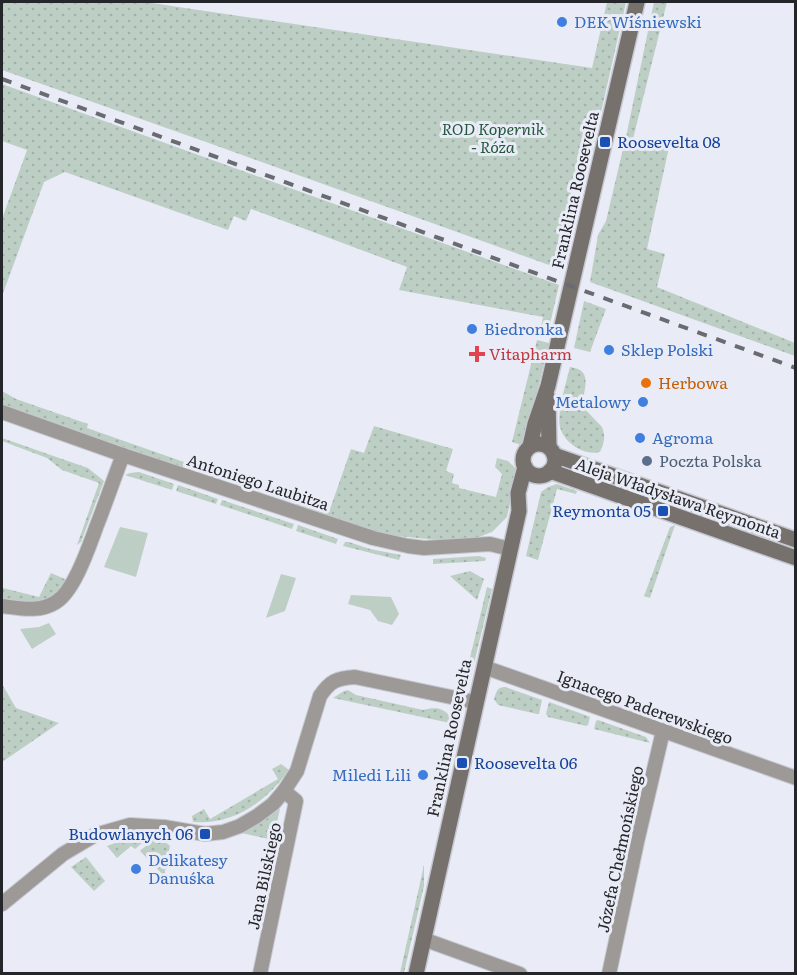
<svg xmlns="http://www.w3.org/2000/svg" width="797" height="975" font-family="Literata,serif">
<defs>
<pattern id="grass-dots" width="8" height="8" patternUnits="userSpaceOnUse" patternTransform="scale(1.5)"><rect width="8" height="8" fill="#bdcfc4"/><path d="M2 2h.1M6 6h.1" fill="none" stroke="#a2b2a8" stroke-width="1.8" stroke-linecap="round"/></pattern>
</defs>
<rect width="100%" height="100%" fill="#e9ecf6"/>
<g fill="url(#grass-dots)">
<path d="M2 2H145L592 68 607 2H626L592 152 582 150 557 249C566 257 565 259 563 270L206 142 2 70Z"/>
<path d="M654 2H667L633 139 669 147 647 249 665 254 657 287 795 343V356L590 282 598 235 606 221 627 132Z"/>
<path d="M2 84 559 285 548 333 540 331 543 317 399 290 407 267 251 209 246 221 234 216 228 230 65 172 44 182 2 296V219L27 150 2 141Z"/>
<path d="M584 301 606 309 590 352 574 348Z"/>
<path d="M537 340 549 343 525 442 521 445 512 442Z"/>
<path d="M570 367C573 368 577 368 580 370 591 377 583 396 581 405L602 427C606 437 604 443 600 452 593 454 584 452 577 448 570 444 562 436 560 427 557 412 566 383 570 367Z"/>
<path d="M2 391 16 399 88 424 87 428 261 489 257 493 2 405Z"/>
<path d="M374 426 453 449 446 471 454 474 452 483 459 485V488L496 497 502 474 495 467 497 458 508 461 517 470 507 517 492 532 479 537 437 540 388 535 277 499 276 494 329 512 351 449 364 453Z"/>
<path d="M2 438 88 468 104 481 81 542 77 545 99 483 62 470 47 458 2 441Z"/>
<path d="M139 472 174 484 172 490 125 475 130 473Z"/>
<path d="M557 484 577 491 576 494 557 489 538 560 526 556 541 492 548 487Z"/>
<path d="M178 485 218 499 216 504 176 491Z"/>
<path d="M222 500 294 524 292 529 220 505Z"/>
<path d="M298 525 338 539 336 544 296 531Z"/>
<path d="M675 525 650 598 644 596 670 527Z"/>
<path d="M345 542H349L370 549 401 555 399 560 343 546Z"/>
<path d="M479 556 486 558 485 561 433 564V559Z"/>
<path d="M470 571 484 579 477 600 450 576Z"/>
<path d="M51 573 67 580C49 606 29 606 2 598L3 588 39 597Z"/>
<path d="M487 587 492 589 471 676 467 684 463 687Z"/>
<path d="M2 684 16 708 59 723 2 762Z"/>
<path d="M505 687 542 700 539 714H537L498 705 494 699C496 692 497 687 505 687Z"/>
<path d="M348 690 356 695 423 710C435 707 444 707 451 718L450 723 333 698 344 691Z"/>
<path d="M549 702 588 716 590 717 588 725 586 726 548 717 546 714Z"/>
<path d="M598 720 646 737 650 743 594 729 596 721Z"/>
<path d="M454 728 459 732 442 795H439Z"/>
<path d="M281 764 289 770C266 802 234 825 193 822L192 816 204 809 210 819 278 779 272 769Z"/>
<path d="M280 809 273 840 237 832C253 827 266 819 280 809Z"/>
<path d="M143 838H148L135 849 131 846 117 858 107 846 123 840Z"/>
<path d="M154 839 164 841 170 846 164 876 140 851Z"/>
<path d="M86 857 105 881 94 891 71 867Z"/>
<path d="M424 865V886L404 973H400Z"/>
</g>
<g fill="#bdcfc4">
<path d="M120 527 148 533 136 577 104 567Z"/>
<path d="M281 574 296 578 285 611 266 618Z"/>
<path d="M351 595 391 597 399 614 392 625 378 621 370 610 348 604Z"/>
<path d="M49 623 56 634 32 649 20 629 39 627Z"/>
</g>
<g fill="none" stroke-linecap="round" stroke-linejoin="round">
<g stroke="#c6c8d1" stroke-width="16">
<g id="street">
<path d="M2 412 123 455 373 538 408 546 424 548 490 544 510 549"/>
<path d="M2 606C20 608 39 613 56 602 75 590 89 546 97 525 106 502 114 478 123 455"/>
<path d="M484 667 796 778"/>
<path d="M2 904 63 854 95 835 130 825 164 827 205 834 223 832 240 826 257 816 273 804 284 791 297 771 320 696C330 681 337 678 355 677L475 702"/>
<path d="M423 939 520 974"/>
<path d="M260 974 296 801 284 791"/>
<path d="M609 974 637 842 663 731"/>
</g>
</g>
<g stroke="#c6c8d1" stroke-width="18">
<g id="secondary">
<path d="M548 398 549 447"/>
<circle cx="539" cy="460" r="16"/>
<path d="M530 446 535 424 548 386 637 2"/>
<path d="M554 455 796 540"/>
<path d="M550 471 796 558"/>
<path d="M416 974 519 511 518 493 525 467"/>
</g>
</g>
<use href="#street" stroke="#9d9997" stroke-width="14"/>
<use href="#secondary" stroke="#77716e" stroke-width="15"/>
<path stroke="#696b71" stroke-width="4" stroke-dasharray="10 10" stroke-linecap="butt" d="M2 79 796 368"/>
</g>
<g fill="#3f7fe0" stroke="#e9ecf6" stroke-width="2">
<circle cx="562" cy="22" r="6"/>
<circle cx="472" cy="329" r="6"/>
<circle cx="609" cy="350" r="6"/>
<circle cx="643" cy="402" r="6"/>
<circle cx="640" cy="438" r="6"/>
<circle cx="423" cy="775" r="6"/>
<circle cx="136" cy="869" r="6"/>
</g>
<g fill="#1a4fb4" stroke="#e9ecf6" stroke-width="2">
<rect x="599" y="136" width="12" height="12" rx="3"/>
<rect x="657" y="505" width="12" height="12" rx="3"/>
<rect x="456" y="757" width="12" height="12" rx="3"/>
<rect x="199" y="828" width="12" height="12" rx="3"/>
</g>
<path fill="#e0444e" stroke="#e9ecf6" stroke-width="2" d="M474 345h6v6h6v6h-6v6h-6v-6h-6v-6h6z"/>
<circle fill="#e8710a" stroke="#e9ecf6" stroke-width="2" cx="646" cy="383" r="6"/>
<circle fill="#5c6f8a" stroke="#e9ecf6" stroke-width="2" cx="647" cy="461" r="6"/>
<g text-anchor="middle" stroke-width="6" stroke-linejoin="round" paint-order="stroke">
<g font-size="16" fill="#366cbe" stroke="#e9ecf6" text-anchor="start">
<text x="574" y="28">DEK Wiśniewski</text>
<text x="484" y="335">Biedronka</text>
<text x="621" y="356">Sklep Polski</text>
<text x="631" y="408" text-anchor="end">Metalowy</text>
<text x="652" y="444">Agroma</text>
<text x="411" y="781" text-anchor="end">Miledi Lili</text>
<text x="148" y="866">Delikatesy<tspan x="148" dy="18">Danuśka</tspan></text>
</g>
<g font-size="16" font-style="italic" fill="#24583d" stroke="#e9ecf6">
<text x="493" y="135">ROD Kopernik<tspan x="493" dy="18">- Róża</tspan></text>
</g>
<g font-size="16" fill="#164399" stroke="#e9ecf6" text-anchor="start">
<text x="617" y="148">Roosevelta 08</text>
<text x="651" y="517" text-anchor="end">Reymonta 05</text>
<text x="474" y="769">Roosevelta 06</text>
<text x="193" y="840" text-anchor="end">Budowlanych 06</text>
</g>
<g font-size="16" fill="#242629" stroke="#e9ecf6">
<text transform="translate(575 190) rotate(-77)" y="6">Franklina Roosevelta</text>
<text transform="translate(258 482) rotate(18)" y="6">Antoniego Laubitza</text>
<text transform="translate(678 498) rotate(19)" y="6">Aleja Władysława Reymonta</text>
<text transform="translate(645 707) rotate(20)" y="6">Ignacego Paderewskiego</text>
<text transform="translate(449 738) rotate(-78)" y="6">Franklina Roosevelta</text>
<text transform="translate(620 849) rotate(-78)" y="6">Józefa Chełmońskiego</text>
<text transform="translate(264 876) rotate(-78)" y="6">Jana Bilskiego</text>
</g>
<g font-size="16" fill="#be3a42" stroke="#e9ecf6" text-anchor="start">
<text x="489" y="360">Vitapharm</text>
</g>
<g font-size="16" fill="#c56008" stroke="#e9ecf6" text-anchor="start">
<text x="658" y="389">Herbowa</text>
</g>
<g font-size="16" fill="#4e5e75" stroke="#e9ecf6" text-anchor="start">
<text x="659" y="467">Poczta Polska</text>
</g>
</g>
<rect width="797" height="975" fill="none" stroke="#242629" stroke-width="6"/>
</svg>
